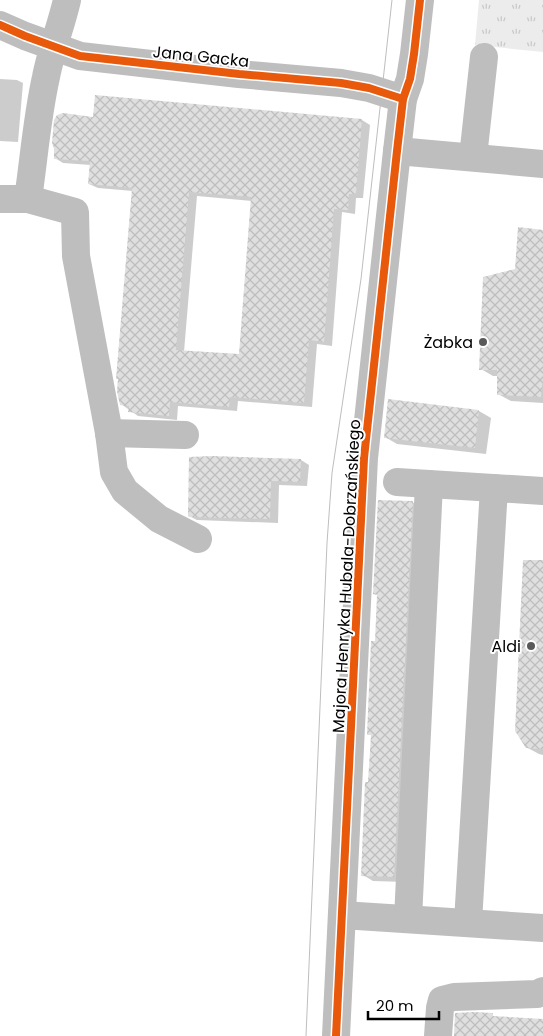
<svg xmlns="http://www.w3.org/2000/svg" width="543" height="1036" font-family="Poppins,sans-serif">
<defs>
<pattern id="grass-tufts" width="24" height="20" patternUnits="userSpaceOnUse" patternTransform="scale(1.25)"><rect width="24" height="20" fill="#ececec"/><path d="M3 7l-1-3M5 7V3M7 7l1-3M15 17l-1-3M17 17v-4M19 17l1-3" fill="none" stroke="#c9c9c9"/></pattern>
<pattern id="building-cross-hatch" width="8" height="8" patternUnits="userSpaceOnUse" patternTransform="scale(1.25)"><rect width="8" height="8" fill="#dfdfdf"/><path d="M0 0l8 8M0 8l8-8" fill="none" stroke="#bebebe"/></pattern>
</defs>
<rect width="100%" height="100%" fill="#fff"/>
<path fill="url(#grass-tufts)" d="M479 0H543V52L475 45Z"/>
<g fill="#0003" fill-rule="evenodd">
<path d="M0 79 17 80 23 83 18 142 0 141Z"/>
<path d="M96 97 362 120 370 125 363 198H356L355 214 342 212 332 346 317 344 312 407 238 401 237 411 178 406 177 420 138 416 121 404 133 191 98 188 89 184 91 165 63 163 55 158 94 118ZM197 196 252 201 240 355 184 352Z"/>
<path d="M543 231V403L511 401 498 394V376H493L481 369 517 270Z"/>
<path d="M479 411 491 418 486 454 397 444 385 437Z"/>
<path d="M301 460 309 465 307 486 279 485 278 523 197 520 189 516Z"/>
<path d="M412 502 423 508 405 882 373 881 363 875 372 736 369 734 376 642Z"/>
<path d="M543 562V755L539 754 526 747Z"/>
</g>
<g fill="url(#building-cross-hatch)" fill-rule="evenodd">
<path d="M95 95 362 119 356 194H349L348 210 334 209 324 342 309 340 304 403 230 397 229 407 170 402 169 416 128 412 129 406 120 405 117 391 118 379H116L132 188 88 184 90 161 54 159V148L52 143 54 120 57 115 63 113 93 117ZM189 192 251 197 239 354 176 350Z"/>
<path d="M518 227 543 230V378L541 397 497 395V370H479L483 277 515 269Z"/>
<path d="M388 399 479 410 475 448 384 438Z"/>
<path d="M212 456 301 459 300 482 271 481 270 519 189 517 188 516 189 457Z"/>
<path d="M378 500 413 501 394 877 361 876 365 782H368L371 735H367L371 641H375L377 595 373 594Z"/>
<path d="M523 560H543V749L526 748 515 731Z"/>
<path d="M474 1012 493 1013V1016L543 1019V1036H454L455 1013Z"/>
</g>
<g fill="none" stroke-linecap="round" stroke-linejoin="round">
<g stroke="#bebebe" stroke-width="28">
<path d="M0 25 25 36 80 56 239 74 341 83 369 88 403 99"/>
<path d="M397 151 543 164"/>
<path d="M473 157 484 57"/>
<path d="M0 199H28L75 212 76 256 109 433 114 472 125 491 159 519 198 539"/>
<path d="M28 199C34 158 37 117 46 77 51 51 61 26 67 0"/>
<path d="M109 433 185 435"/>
<path d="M397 482 543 491"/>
<path d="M342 915 543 928"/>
<path d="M408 919 429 484"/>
<path d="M468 922 494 488"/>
<path d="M336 1036 364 458 397 151 403 99 410 79 414 54 420 0"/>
<path d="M438 1036 440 1008 442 1000 454 997 537 994 543 991"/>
</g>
<path stroke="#bebebe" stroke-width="1" d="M306 1036 327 543 332 473 361 279 392 0"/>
<g stroke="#fff" stroke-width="11">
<g id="cycleway">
<path d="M0 25 25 36 80 56 239 74 341 83 369 88 403 99"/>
<path d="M336 1036 364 458 397 151 403 99 410 79 414 54 420 0"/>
</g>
</g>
<use href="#cycleway" stroke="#e8590c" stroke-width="8"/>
</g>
<g fill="#595959" stroke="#fff" stroke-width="2">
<circle cx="483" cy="342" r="5"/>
<circle cx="531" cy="646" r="5"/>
</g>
<g text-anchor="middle" stroke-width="4" stroke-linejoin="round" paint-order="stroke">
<g font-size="16" fill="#000" stroke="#fff">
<text transform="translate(201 56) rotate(6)" y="6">Jana Gacka</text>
<text transform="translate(346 576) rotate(-87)" y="6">Majora Henryka Hubala-Dobrzańskiego</text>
</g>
<g font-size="16" fill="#000" stroke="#fff" text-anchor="end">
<text x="473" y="348">Żabka</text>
<text x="521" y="652">Aldi</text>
</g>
</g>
<path d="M368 1011v8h71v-8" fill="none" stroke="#000000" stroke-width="2.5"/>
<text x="376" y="1011" font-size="15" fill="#000000" stroke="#ffffff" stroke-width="4" paint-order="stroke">20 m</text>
</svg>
